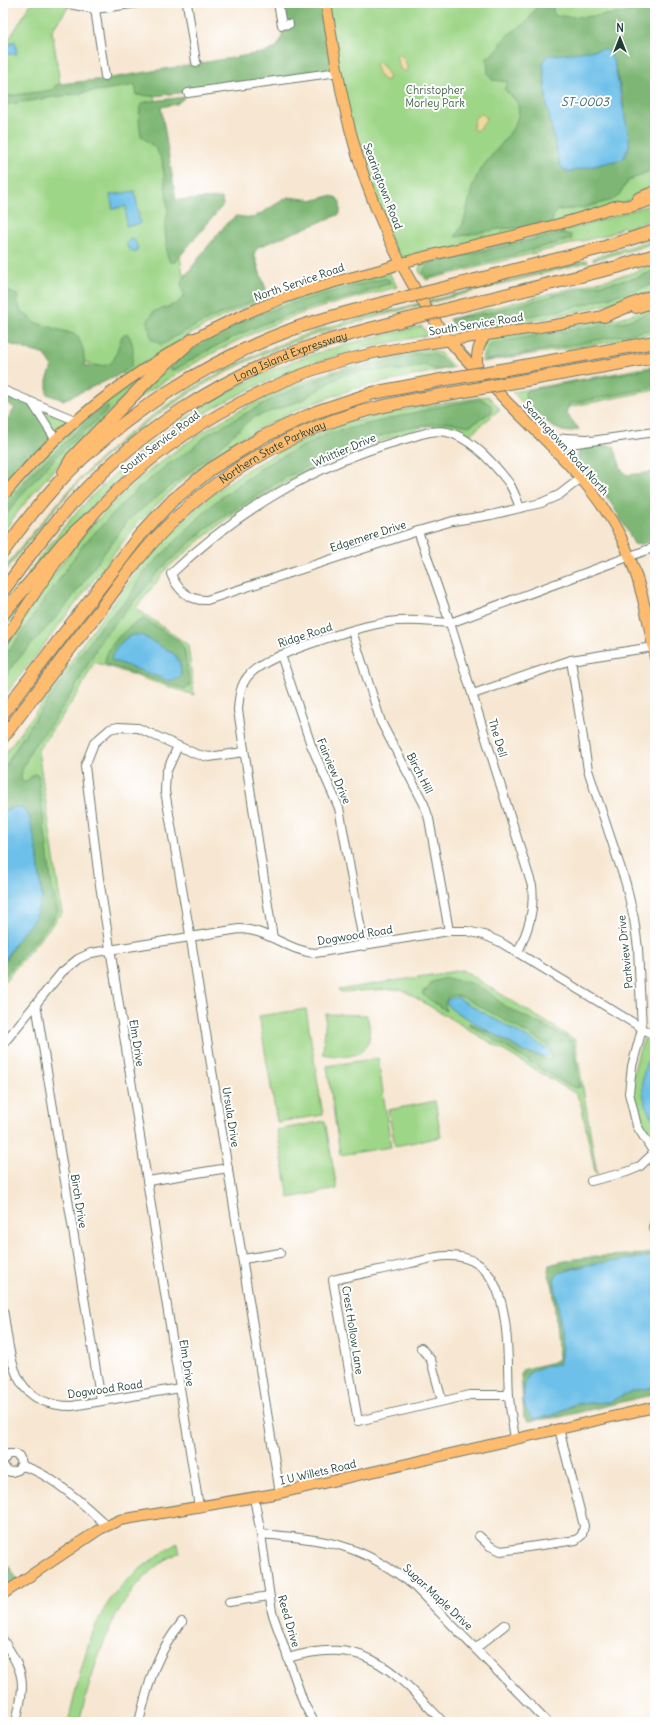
<svg xmlns="http://www.w3.org/2000/svg" width="658" height="1725" font-family="Delius,sans-serif">
<rect width="100%" height="100%" fill="#fff"/>
<filter id="ink" filterUnits="userSpaceOnUse"><feTurbulence type="fractalNoise" baseFrequency=".025" numOctaves="2"/><feDisplacementMap in="SourceGraphic" scale="8" xChannelSelector="R" yChannelSelector="G"/><feConvolveMatrix kernelMatrix="1 2 1 2 8 2 1 2 1" color-interpolation-filters="sRGB"/></filter>
<filter id="wash" filterUnits="userSpaceOnUse"><feTurbulence type="fractalNoise" baseFrequency=".012" numOctaves="4" result="noise"/><feDisplacementMap in="SourceGraphic" scale="16" xChannelSelector="R" yChannelSelector="G"/><feGaussianBlur stdDeviation="0.9" result="paint"/><feColorMatrix in="noise" values="0 0 0 0 0 0 0 0 0 0 0 0 0 0 0 0 0 1.4 0 .05"/><feComposite in="paint" operator="in"/></filter>
<g filter="url(#wash)">
<rect width="100%" height="100%" fill="#f7e7d2"/>
<g fill="#9ed687" stroke="#5e8a5e">
<path d="M31 3H64L70 5 52 30 62 96 136 85 137 95 155 96 183 275 254 251 267 299C215 315 171 346 126 375L3 336V39L10 38Z"/>
<path d="M326 3H655V26L645 15 516 38 551 224 553 216 558 210 582 208 612 200 618 196 628 181 655 168V190C575 227 485 238 401 263 386 228 370 194 359 158 343 108 335 55 326 3Z"/>
<path d="M655 203V218L625 229 624 226 611 234 426 280 419 271 420 264 586 225Z"/>
<path d="M655 239V242L639 248 593 260V258Z"/>
<path d="M587 260 588 262C527 278 466 293 405 309 359 322 312 333 268 352 217 374 168 405 125 439 77 478 40 526 3 574V570C40 523 76 478 122 439 183 388 256 349 332 326 363 317 394 310 425 302 479 288 533 274 587 260Z"/>
<path d="M655 264V291C591 311 525 323 458 333L449 319 629 274Z"/>
<path d="M389 272 397 287C366 296 333 303 303 313 241 335 184 367 130 404L188 349 231 325 269 308 315 292Z"/>
<path d="M655 307V333L634 338 482 362 483 344 489 339 620 318Z"/>
<path d="M422 326 428 335 425 336C311 355 208 396 122 476 89 507 60 542 29 575L28 573C51 543 74 512 102 486 158 432 237 379 311 355 347 343 385 335 422 326Z"/>
<path d="M430 349 440 353 454 367 353 389 303 407 239 439 184 479 137 524 3 698C3 687 0 659 3 649 5 644 12 637 15 632 26 616 36 600 47 584 110 488 207 416 315 377 352 364 391 356 430 349Z"/>
<path d="M655 366V390L534 414 512 392Z"/>
<path d="M150 370C100 422 45 473 3 532V501L5 499 50 450 98 408Z"/>
<path d="M488 396 500 409 470 435C454 428 440 425 423 427L342 454 301 474 254 501 216 527 168 567 136 608 188 645 194 695 94 662 79 692 38 750 62 913 3 983V756L57 683 85 640 148 557 208 497 248 469 292 445 343 424 407 409Z"/>
<path d="M37 408 71 421 55 434Z"/>
<path d="M20 600 24 601 3 631V619Z"/>
<path d="M462 970 575 1040 597 1174 595 1172 581 1104 576 1094 403 990 393 989 342 992 338 990Z"/>
<path d="M306 1009 323 1115 277 1122 259 1016Z"/>
<path d="M326 1014 367 1015C377 1053 357 1061 323 1054Z"/>
<path d="M646 1035 655 1040V1145L640 1125 631 1083 639 1051Z"/>
<path d="M378 1058 391 1147 340 1155 327 1066Z"/>
<path d="M435 1101 441 1137 395 1146 388 1110Z"/>
<path d="M325 1121 337 1189 289 1198 277 1130Z"/>
<path d="M177 1543 180 1552C171 1557 161 1562 154 1568 109 1607 94 1667 79 1722H68C80 1678 87 1626 117 1591 134 1571 156 1557 177 1543Z"/>
</g>
<g fill="#7eb774" stroke="#4e7a54" fill-rule="evenodd">
<path d="M278 3H326L338 72 155 96 137 95 135 85 3 105V92L7 96 52 90 56 85 60 84 105 79 267 52C270 50 275 49 277 46 287 36 280 15 278 3Z"/>
<path d="M539 3H553V12L556 16 584 17 625 13 638 9 647 11 655 17V168L628 181 618 196 612 200 582 208 558 210 553 216 552 226 499 229 455 237C457 233 461 228 463 224 469 207 469 190 478 174 488 156 513 136 518 116 521 100 513 99 504 89L508 82 492 80 488 74 487 58 500 48 502 41 509 34 526 23ZM543 62H614L623 100 629 147 560 164 547 106Z"/>
<path d="M185 97 177 104 161 107 176 200 222 198 223 205 175 262H170L167 255 165 226 168 209 162 160 156 149 141 136 139 120 140 106 145 102Z"/>
<path d="M329 196 336 197 340 202V214L258 247 253 255 266 289 263 297C228 311 193 324 162 345L152 340 147 323 153 312 176 304 184 296 181 282 204 251 227 223 236 216 253 218 288 197 315 200Z"/>
<path d="M563 233 571 235 572 239 427 278 423 272 427 264Z"/>
<path d="M655 270V284L580 306 466 329 455 327 450 319 487 313 587 287 636 278Z"/>
<path d="M386 278 389 280 390 284C378 286 367 293 355 296 288 311 234 333 175 370H170L169 367C188 353 207 340 228 329 274 305 336 290 386 278Z"/>
<path d="M3 289 17 295 20 310 36 323 77 335 83 349 85 366C119 366 111 365 122 336L127 333C135 343 134 355 131 367L115 377 63 400 47 394V381L52 366 45 355 3 342Z"/>
<path d="M655 311V329L486 361C484 354 488 348 492 343L626 321Z"/>
<path d="M432 353 442 359 451 368 437 370 423 365 403 370 362 371 342 375 302 400 252 418 213 453 129 519 66 606 13 665 3 680V659L83 545 132 494 168 464 189 451 208 434 279 395 333 373 418 354Z"/>
<path d="M655 368V387L569 404 566 413 579 429 569 432 562 431 551 426 526 401 525 392 529 390Z"/>
<path d="M3 390 33 404 56 440 3 496V425L15 408 3 400Z"/>
<path d="M481 399 491 405 492 412 469 426 447 422 405 428 369 440 329 456 283 479 209 526 163 567 101 640 74 690 49 727 32 748 22 770 21 781 25 782 35 774 38 775 52 888 58 911 51 922 3 978V964L42 898 37 850 32 833 15 807 3 811V770L29 727 100 627 130 596 141 575 215 502 267 464 330 433 433 408Z"/>
<path d="M108 406V410L57 456 22 494 3 519V508L34 471 102 408Z"/>
<path d="M589 445 614 446 621 469 627 475 655 472 651 476 650 484 655 510V539L640 545 634 544C619 512 600 486 577 459L580 448Z"/>
<path d="M144 619 179 641 184 648 190 685 185 689 105 664C104 647 129 624 144 619ZM141 635 174 654 177 658 112 655 129 636Z"/>
<path d="M446 978 471 983 489 992 504 1006 566 1037 573 1043 580 1087 574 1088 564 1083 468 1024 470 1023 549 1061 552 1058 551 1050 546 1044 465 998 455 995 448 997 445 1004 446 1011 422 994 423 991 428 989 432 982Z"/>
<path d="M655 1253V1256C641 1258 626 1261 612 1263 593 1265 568 1264 554 1279 557 1298 566 1346 559 1364L553 1365 524 1387 526 1408 566 1410 575 1404 608 1402 632 1391 655 1387V1394L560 1417 528 1421 524 1417 521 1375 522 1370 557 1361 559 1359 553 1287 548 1272 549 1265C583 1254 620 1257 655 1253Z"/>
<path d="M3 1558 18 1580 3 1588Z"/>
</g>
<g fill="#eeda9e" stroke="#868c69">
<path d="M397 54C404 55 408 64 407 71H404L400 69 396 57Z"/>
<path d="M378 62 384 67 389 76 387 81C380 80 377 71 375 64Z"/>
<path d="M482 114 486 117C486 123 481 128 475 131L473 129C474 121 473 116 482 114Z"/>
</g>
<g fill="#6dc0e9" stroke="#467e8e">
<path d="M15 41 17 54H3V45L12 44V42Z"/>
<path d="M605 49 610 54 614 62 629 138V147L623 159 569 172 564 170 560 165 547 106 543 62 547 56Z"/>
<path d="M135 191 140 224 126 226V206L113 209 110 195Z"/>
<path d="M130 239H134L138 248 135 253 127 247V244Z"/>
<path d="M133 635H141L174 654C180 661 182 669 180 677L174 680H167L111 660C113 650 124 637 133 635Z"/>
<path d="M15 807 23 808 29 816 37 850 42 898 34 919 14 944 3 964V811Z"/>
<path d="M456 997 549 1050 550 1053 545 1057 525 1052 451 1009 446 1002 449 999Z"/>
<path d="M655 1056V1121C642 1108 639 1078 647 1062Z"/>
<path d="M655 1256V1387L632 1391 608 1402 575 1404 553 1415 534 1419C520 1410 522 1386 529 1373L545 1366 559 1364C566 1347 557 1298 554 1279L559 1273 587 1265Z"/>
</g>
</g>
<g filter="url(#ink)">
<g fill="none" stroke-linecap="round" stroke-linejoin="round">
<g stroke="#6b786b" stroke-width="10">
<g id="minor">
<path d="M64 3 95 9 139 3"/>
<path d="M187 3 196 62"/>
<path d="M278 3 282 25 289 24"/>
<path d="M95 9 105 76"/>
<path d="M188 93 338 72"/>
<path d="M3 390 77 421"/>
<path d="M33 404 56 440"/>
<path d="M549 445 565 438 587 439"/>
<path d="M556 453 570 444 655 432"/>
<path d="M520 508C517 500 514 491 509 483 495 465 470 437 447 432 432 429 416 436 402 440 315 464 236 512 171 574 177 589 189 601 207 600L418 531 453 521 491 515 541 503 559 495 580 479"/>
<path d="M418 531 450 623 532 886C535 911 528 930 518 952"/>
<path d="M352 631 381 722 424 804 429 819 449 931"/>
<path d="M281 655 311 745 339 808 364 946"/>
<path d="M571 660 588 770 626 884 634 919 638 948 642 1029 632 1066 629 1093 637 1126 654 1153 655 1169"/>
<path d="M473 694 571 660 653 647"/>
<path d="M178 746 166 773 165 791 191 940 280 1493"/>
<path d="M273 938 238 710C239 697 240 684 250 674 268 654 360 626 389 622 409 619 430 622 450 623L655 547"/>
<path d="M36 1004 101 1401"/>
<path d="M3 1044 62 972 78 959 91 953 239 929C267 929 288 951 315 953L449 931H467L484 935 500 942 655 1036"/>
<path d="M148 1181 228 1168"/>
<path d="M591 1181 627 1172 639 1167 655 1152"/>
<path d="M653 1227 655 1221"/>
<path d="M243 1259 280 1253"/>
<path d="M3 1309C11 1357 10 1406 72 1406L180 1388"/>
<path d="M421 1348 431 1360 442 1401"/>
<path d="M509 1395H470L358 1421 333 1280C359 1274 385 1269 411 1263 422 1261 435 1256 446 1256 516 1252 506 1352 509 1396 510 1411 513 1425 515 1439"/>
<path d="M3 1461 8 1454H14L19 1456 22 1463 18 1470 12 1472 7 1471 3 1465"/>
<path d="M21 1466C47 1470 87 1507 107 1526"/>
<path d="M254 1498 261 1534 272 1612 304 1704 314 1722"/>
<path d="M199 1507 99 879 85 766 94 743 110 729 118 727 138 728 196 754 209 757 244 752"/>
<path d="M261 1534C328 1540 359 1543 413 1585L547 1722"/>
<path d="M479 1536 490 1546 501 1551 576 1540 582 1535 584 1526 559 1429"/>
<path d="M229 1602 269 1596"/>
<path d="M3 1640C26 1675 25 1682 16 1722"/>
<path d="M476 1648 505 1625"/>
<path d="M288 1658C366 1635 393 1670 443 1722"/>
<path d="M139 1722C149 1682 155 1655 182 1622"/>
</g>
</g>
<g stroke="#6b786b" stroke-width="12">
<g id="major">
<path d="M326 3C333 45 339 88 350 129 367 198 402 276 444 334 463 359 487 380 508 403 548 443 594 485 620 535 639 573 648 617 655 658"/>
<path d="M638 198 655 191"/>
<path d="M636 308 655 302"/>
<path d="M478 372C476 357 476 347 486 335"/>
<path d="M3 496C75 408 173 340 279 300 312 287 346 279 380 270 392 267 404 262 416 259 484 242 554 229 619 205"/>
<path d="M3 641C31 600 57 557 89 520 157 439 271 375 374 353 452 337 533 332 611 314"/>
<path d="M3 1594 100 1529 120 1520 280 1493 655 1407"/>
</g>
</g>
<g stroke="#6b786b" stroke-width="14">
<g id="highway">
<path d="M612 208 630 206 655 198"/>
<path d="M440 289 605 247 655 231"/>
<path d="M452 308 617 267 655 255"/>
<path d="M604 316 655 295"/>
<path d="M495 371 655 342"/>
<path d="M509 383 655 357"/>
<path d="M64 472 72 458 152 376 193 339"/>
<path d="M3 552C20 528 38 505 58 483 120 416 207 361 293 329 326 317 361 309 395 300"/>
<path id="s1" d="M3 591C27 559 50 526 78 497 141 430 220 378 306 348 339 336 374 328 408 319"/>
<path d="M3 614 63 543 89 519"/>
<path d="M3 713 140 535 173 500 211 469 262 437 316 412 373 393 441 380"/>
<path id="s2" d="M3 737C35 695 67 652 100 610 123 578 146 546 175 519 221 475 275 442 335 420 375 406 417 399 459 392"/>
</g>
</g>
<use href="#minor" stroke="#fff" stroke-width="8"/>
<use href="#major" stroke="#febc70" stroke-width="10"/>
<use href="#highway" stroke="#febc70" stroke-width="12"/>
<g stroke="#6b786b" stroke-width="14" stroke-linecap="butt">
<g id="highway-bridge">
<path d="M395 300 440 289"/>
<path d="M408 319 452 308"/>
<path d="M441 380 495 371"/>
<path d="M459 392 509 383"/>
</g>
</g>
<use href="#highway-bridge" stroke="#febc70" stroke-width="12"/>
</g>
</g>
<g text-anchor="middle" stroke-width="4" stroke-linejoin="round" paint-order="stroke">
<g font-size="11" fill="#3f6349" stroke="#fff">
<text x="435" y="94">Christopher<tspan x="435" dy="13">Morley Park</tspan></text>
</g>
<g font-size="11" fill="#1f3d34" stroke="#fff">
<text transform="translate(383 186) rotate(69)" y="4">Searingtown Road</text>
<text transform="translate(299 282) rotate(-19)" y="4">North Service Road</text>
<text transform="translate(476 324) rotate(-9)" y="4">South Service Road</text>
<text dy="4" stroke="none"><textPath href="#s1" startOffset="378">Long Island Expressway</textPath></text>
<text transform="translate(160 442) rotate(-37)" y="4">South Service Road</text>
<text transform="translate(566 448) rotate(48)" y="4">Searingtown Road North</text>
<text transform="translate(344 450) rotate(-23)" y="4">Whittier Drive</text>
<text dy="4" stroke="none"><textPath href="#s2" startOffset="397">Northern State Parkway</textPath></text>
<text transform="translate(368 536) rotate(-18)" y="4">Edgemere Drive</text>
<text transform="translate(305 635) rotate(-18)" y="4">Ridge Road</text>
<text transform="translate(498 738) rotate(73)" y="4">The Dell</text>
<text transform="translate(334 771) rotate(67)" y="4">Fairview Drive</text>
<text transform="translate(420 773) rotate(63)" y="4">Birch Hill</text>
<text transform="translate(355 935) rotate(-9)" y="4">Dogwood Road</text>
<text transform="translate(625 952) rotate(-96)" y="4">Parkview Drive</text>
<text transform="translate(137 1043) rotate(81)" y="4">Elm Drive</text>
<text transform="translate(231 1117) rotate(81)" y="4">Ursula Drive</text>
<text transform="translate(79 1201) rotate(81)" y="4">Birch Drive</text>
<text transform="translate(353 1330) rotate(81)" y="4">Crest Hollow Lane</text>
<text transform="translate(187 1363) rotate(81)" y="4">Elm Drive</text>
<text transform="translate(105 1389) rotate(-8)" y="4">Dogwood Road</text>
<text transform="translate(318 1472) rotate(-13)" y="4">I U Willets Road</text>
<text transform="translate(438 1597) rotate(43)" y="4">Sugar Maple Drive</text>
<text transform="translate(289 1621) rotate(74)" y="4">Reed Drive</text>
</g>
<g font-size="12" font-style="italic" fill="#36646a" stroke="#fff">
<text x="585" y="106">ST-0003</text>
</g>
</g>
<rect width="658" height="1725" fill="none" stroke="#fff" stroke-width="16"/>
<g transform="translate(620 38)" stroke="#ffffff" stroke-width="3" paint-order="stroke">
<path d="M0-3L7 15L0 10L-7 15Z" fill="#1f3d34"/>
<text y="-6" font-size="11" font-weight="bold" text-anchor="middle" fill="#1f3d34">N</text>
</g>
</svg>
